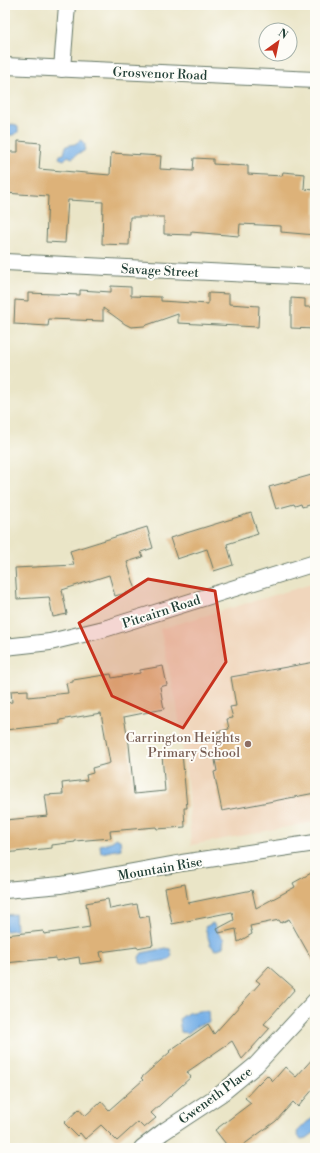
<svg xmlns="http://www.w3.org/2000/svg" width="320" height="1153" font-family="'Libre Bodoni',serif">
<rect width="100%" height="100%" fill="#fdfcf7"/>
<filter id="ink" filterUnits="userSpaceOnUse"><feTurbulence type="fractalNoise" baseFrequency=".025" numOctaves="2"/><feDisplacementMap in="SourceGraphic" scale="8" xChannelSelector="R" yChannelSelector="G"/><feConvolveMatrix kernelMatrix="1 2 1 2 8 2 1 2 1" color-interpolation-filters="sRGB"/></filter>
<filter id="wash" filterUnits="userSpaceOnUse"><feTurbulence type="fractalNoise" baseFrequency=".012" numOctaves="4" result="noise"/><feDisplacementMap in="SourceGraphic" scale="16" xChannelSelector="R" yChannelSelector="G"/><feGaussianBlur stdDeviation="0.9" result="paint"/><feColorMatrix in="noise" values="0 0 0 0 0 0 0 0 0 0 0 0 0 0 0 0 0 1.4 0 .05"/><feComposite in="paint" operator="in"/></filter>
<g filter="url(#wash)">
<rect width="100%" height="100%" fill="#eae5c7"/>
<path fill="#f0d6bc" d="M315 583V822L191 845 187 783 177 705 160 629Z"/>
<g fill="#77b0e7" stroke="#4b768e">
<path d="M13 124 18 127V132L14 135H5V126Z"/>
<path d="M81 140 85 144V148L84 151 79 153 72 158 68 156 64 160 59 158 60 155 64 154 66 146 75 144Z"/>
<path d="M115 838 120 840 121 849 101 853 100 845 113 841Z"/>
<path d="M15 914 16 930 5 931V915Z"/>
<path d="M213 923 220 936 224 939 223 947 215 950 210 944 205 927Z"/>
<path d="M166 948 170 949 172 956 168 960 143 964 140 963 139 957 142 953Z"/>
<path d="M199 1011H208L209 1022 197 1026 188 1033 181 1032 179 1019 188 1013Z"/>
<path d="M315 1117V1132L307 1138 301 1139 298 1136 297 1132 307 1122Z"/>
</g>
<g id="blocks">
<g fill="#ddb279">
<path d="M18 141 41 143 39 169 110 175 111 153 161 156 160 169 193 171 194 158 213 159V164L248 166V174L282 176 283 172 305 174 304 189 315 190V235L281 232V226L240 224 239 236 191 232V235L164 234V217H130L129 245 102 244 103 202 68 200 65 243 46 242 48 196 5 193V152H18Z"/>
<path d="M111 286 131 287V296L161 297V301L208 304V293L229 294V304L259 306 258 327 178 323V314L144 326 131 327 125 324 103 308V321L49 319 48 326 14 324 15 300 28 301V293L80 295V290L111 292Z"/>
<path d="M291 298 305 299V307H315V329L291 328Z"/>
<path d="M315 474V503L302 507 301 504 295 506 294 504 276 509 269 487Z"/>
<path d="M251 513 258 534 227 544 233 565 214 571 207 549 177 559 170 538Z"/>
<path d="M147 527 153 548 141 552 143 557 127 562 136 590 115 596 109 575 62 590 67 614 53 617 49 597 17 599 15 568 74 565 70 551Z"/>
<path d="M315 662V793L222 811 214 772 217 771 215 760H221L216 732 229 729 227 719 233 718 230 707 236 706 231 677Z"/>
<path d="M163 666 167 685 160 687 164 709 124 717 129 744 134 794 165 791 162 755 182 753 187 808H184L185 827 157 829 156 827 110 831 111 838 75 841V842L52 845V848L5 853V820L48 816 45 795 63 794 62 783 87 780 86 775 93 773 92 768 110 763 101 713 60 720V724L5 730V703L12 702 11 691 28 690V697L68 693 66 683 73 682V680L111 674 112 678 140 673V670Z"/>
<path d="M315 871V965L289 919 281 923 279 920 250 926 252 934 238 942 236 929 219 933 217 929 234 920 232 912 172 924 165 888 185 884 188 903 252 890 256 908 295 887 293 883Z"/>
<path d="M108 899 110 909 137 904 140 918 149 916 153 945 137 948V947L100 952 102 961 80 964 79 957 56 961V958L5 963V935L43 931 44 934 90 927 86 903Z"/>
<path d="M269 966 295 989 264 1024 270 1028 242 1059 232 1041 187 1072 191 1077 151 1113 156 1118 144 1128 138 1122 117 1141 101 1125 85 1139 80 1133 77 1136 64 1123 79 1109 85 1116 101 1101 109 1110 143 1080 141 1078 170 1052 169 1051 208 1024 214 1034 260 983 256 980Z"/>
<path d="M315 1056V1087L298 1107 293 1102 276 1121 239 1148H229L215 1130 251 1103 245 1098 258 1084 267 1075 273 1081 285 1067 296 1077Z"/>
</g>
</g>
</g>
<g filter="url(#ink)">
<use href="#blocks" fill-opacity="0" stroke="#667867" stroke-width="1"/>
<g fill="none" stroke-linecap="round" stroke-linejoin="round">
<g stroke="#667867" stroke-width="18">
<g id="minor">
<path d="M5 66 315 80"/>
<path d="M62 69 67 5"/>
<path d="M5 262 315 277"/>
<path d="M5 647 50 642 104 629 315 563"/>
<path d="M5 890 61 885 182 863 315 843"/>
<path d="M142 1148 163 1132 222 1093 256 1065 315 1001"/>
</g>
</g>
<use href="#minor" stroke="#fff" stroke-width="16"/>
</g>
</g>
<path fill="#c8321e" fill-opacity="0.2" stroke="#c8321e" stroke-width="3" stroke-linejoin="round" d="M148 579 215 591 226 662 183 728 112 696 79 623Z"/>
<circle fill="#8d6e63" stroke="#fdfcf7" stroke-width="1.5" cx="248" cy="744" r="4"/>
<g text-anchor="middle" stroke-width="4" stroke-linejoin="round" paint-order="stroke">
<g font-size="13" fill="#1f3d34" stroke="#fdfcf7">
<text transform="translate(160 73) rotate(2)" y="5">Grosvenor Road</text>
<text transform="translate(160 270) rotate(3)" y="5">Savage Street</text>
<text transform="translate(161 611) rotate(-18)" y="5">Pitcairn Road</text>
<text transform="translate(160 868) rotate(-10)" y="5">Mountain Rise</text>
<text transform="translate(215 1095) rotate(-36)" y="5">Gweneth Place</text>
</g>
<g font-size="13" fill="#785e54" stroke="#fdfcf7" text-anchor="end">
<text x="240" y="742">Carrington Heights<tspan x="240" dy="15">Primary School</tspan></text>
</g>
</g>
<rect width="320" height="1153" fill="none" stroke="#fdfcf7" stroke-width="20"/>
<g transform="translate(278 42) rotate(33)"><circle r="19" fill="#fdfcf7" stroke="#a4b0a9"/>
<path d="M0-3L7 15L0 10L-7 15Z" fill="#c8321e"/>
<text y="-6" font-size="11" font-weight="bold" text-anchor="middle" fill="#1f3d34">N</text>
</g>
</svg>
